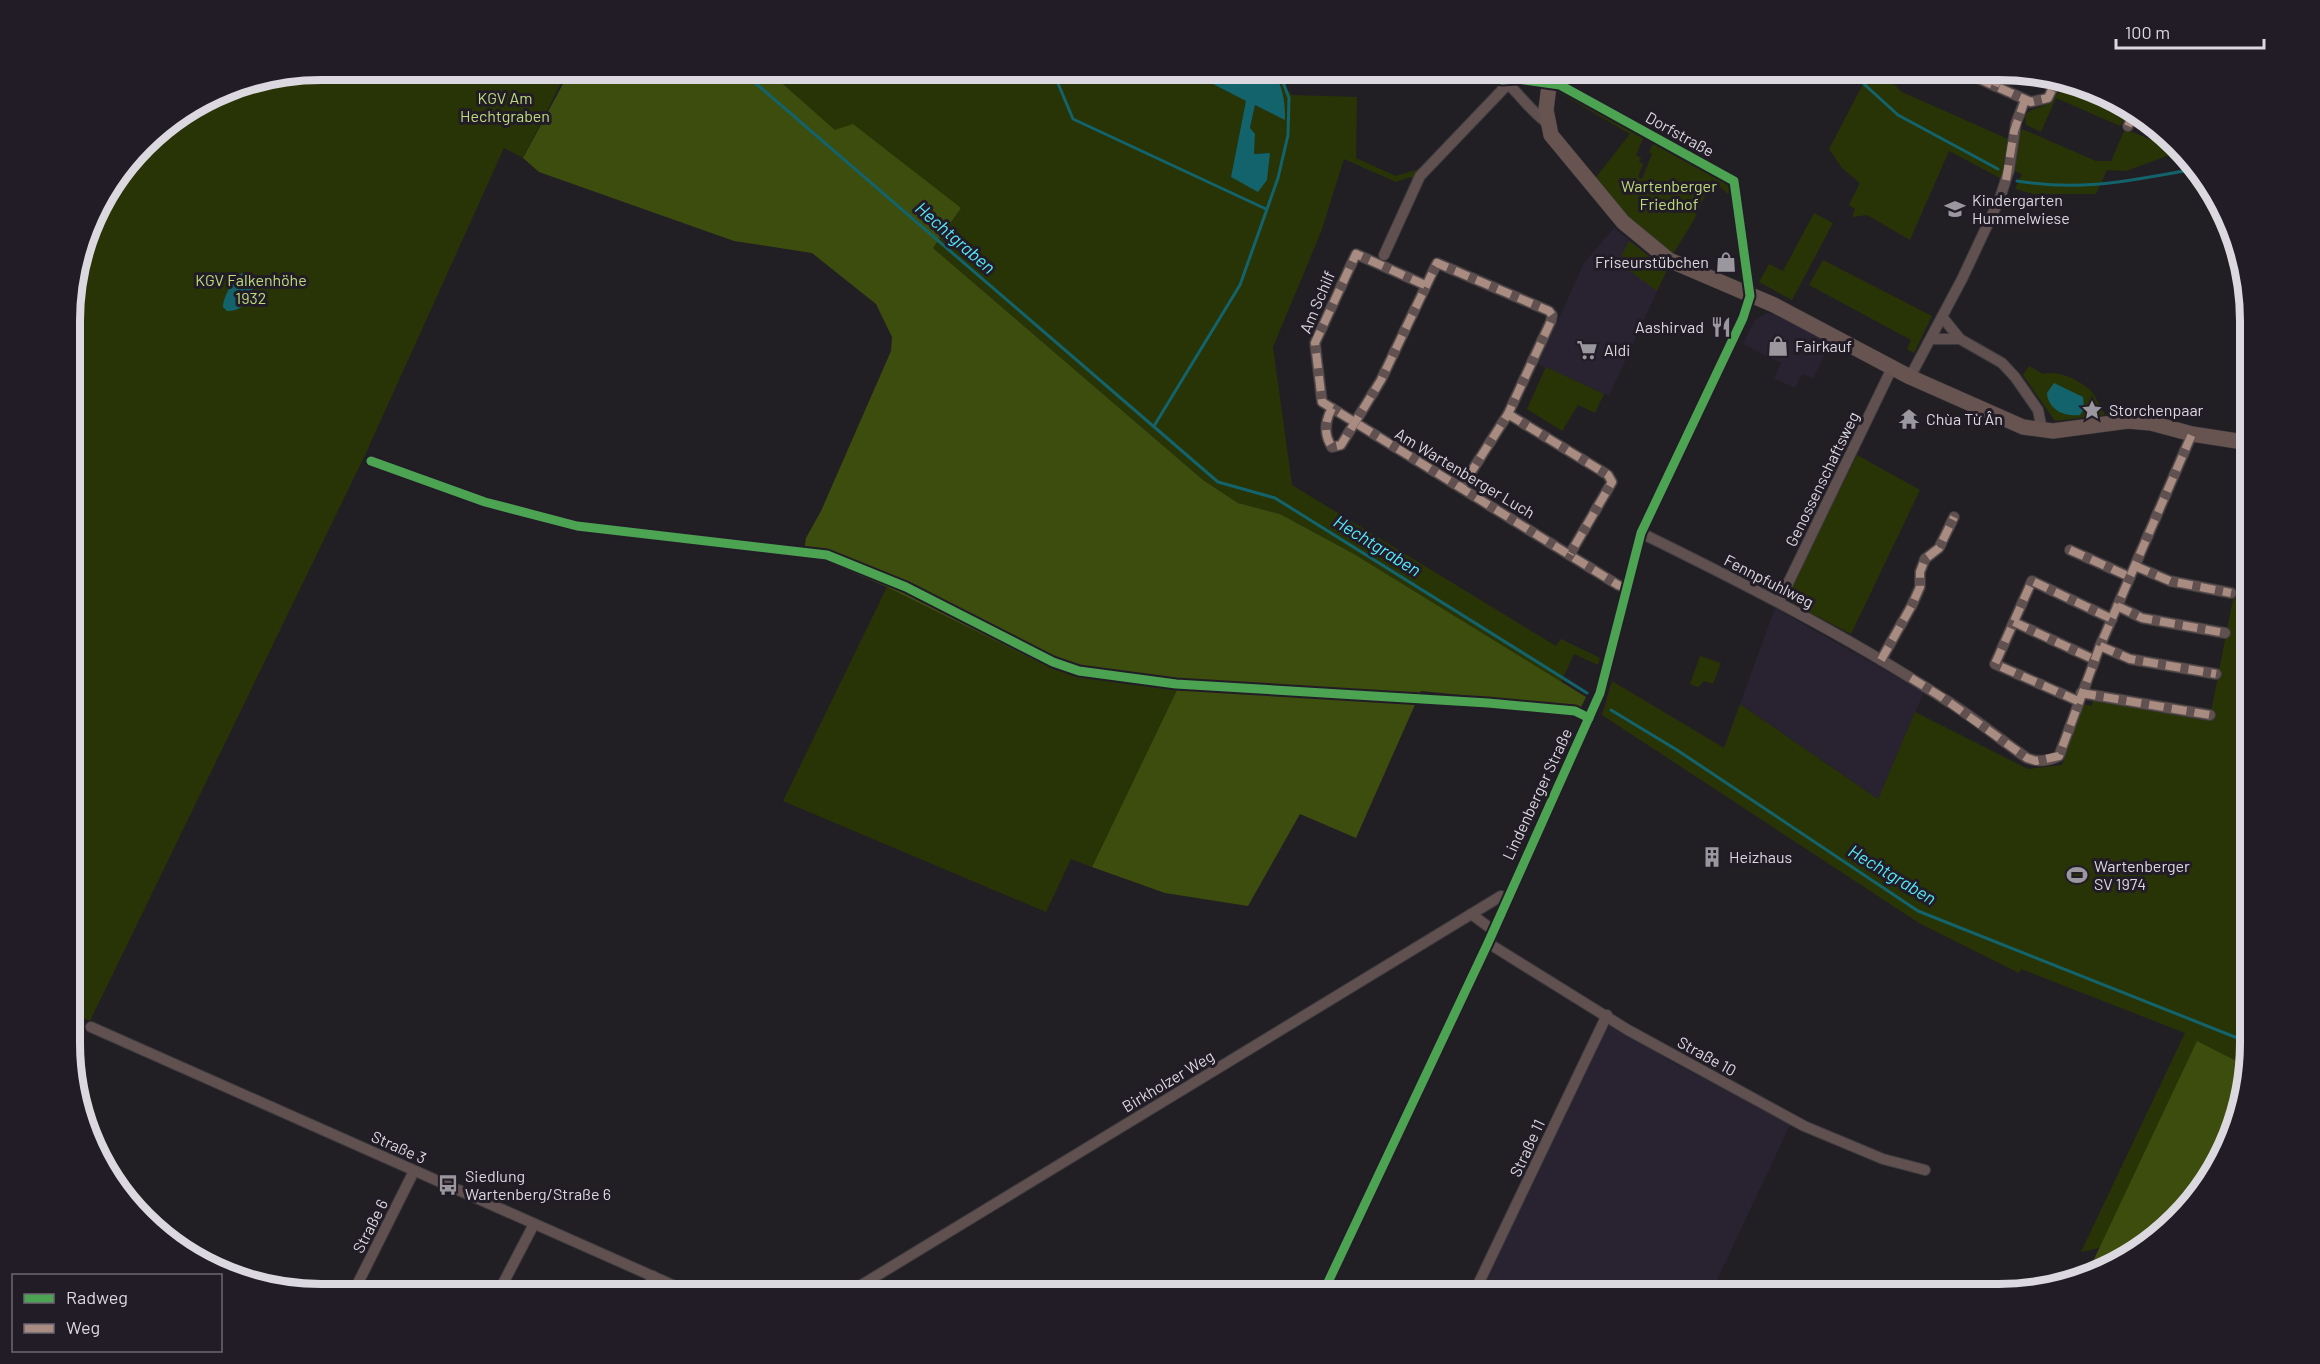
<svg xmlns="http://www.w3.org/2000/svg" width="2320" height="1364" font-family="Barlow,sans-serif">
<rect width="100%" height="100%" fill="#221f24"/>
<g fill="#282231">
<path d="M1614 228 1667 270 1609 396 1538 364 1584 263Z"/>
<path d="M1767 313 1781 316 1830 343 1813 379 1802 374 1795 388 1774 378 1781 363 1743 344 1755 320Z"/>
<path d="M1775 608 1924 692 1878 799 1740 704Z"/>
<path d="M1608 1021 1674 1063 1791 1123 1710 1295H1477Z"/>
</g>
<g fill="#283405">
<path d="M321 69H568L523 158 504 148 366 453 90 1021 71 1013V288L95 209 154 132 225 88Z"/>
<path d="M766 69H1185L1247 101 1231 177 1270 153 1254 154 1255 134 1250 129 1255 105 1285 119 1277 76 1271 69 1292 95 1357 97 1356 158 1396 176 1422 168 1414 179 1410 177 1396 182 1344 159 1321 232 1273 347 1292 485 1556 646 1561 639 1600 658 1598 665 1574 654 1561 682 1354 554 1280 514 1238 503 1203 480 933 248 961 208 835 130Z"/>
<path d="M1871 69H1885L1883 73 1902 92 2008 139 2005 168 2000 178 1949 151 1910 240 1867 215 1852 217 1855 209 1849 205 1860 183 1842 168 1829 149Z"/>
<path d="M2065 78 2126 103 2132 108 2120 126 2056 98 2041 132 2026 125 2025 116C2031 108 2037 109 2045 105 2057 100 2060 88 2065 78Z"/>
<path d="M1556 87 1644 136 1636 155 1641 158 1639 162 1643 164 1638 177 1642 179 1652 154 1649 152 1654 142 1726 182 1731 193H1727L1712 179 1694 220 1673 254 1651 242 1593 181 1630 134 1555 90Z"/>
<path d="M2022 129 2096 161H2111L2125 129 2159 143 2175 141 2183 150 2126 171 2107 170 2096 194H2033L2015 189 2022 174 2015 171 2017 142Z"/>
<path d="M1814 213 1833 223 1792 300 1759 282 1769 264 1783 271Z"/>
<path d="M1629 241 1667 270 1657 291 1630 271 1634 264 1621 256Z"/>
<path d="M1823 260 1932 316 1914 353 1907 349 1911 340 1809 285Z"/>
<path d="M2029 366 2043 374C2057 370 2077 379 2089 389 2096 395 2100 407 2105 415L2055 421 2023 375Z"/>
<path d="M1546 367 1604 394 1595 413 1578 405 1562 431 1527 409Z"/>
<path d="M1857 455 1920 490 1851 634 1790 602 1787 596Z"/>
<path d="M2240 563 2250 565V1060L2217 1170 2177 1222 2126 1261 2111 1245 2081 1252 2185 1033 2021 969 2019 973 1919 923 1602 715 1612 681 1724 748 1740 704 1878 799 1915 712 2028 769 2062 765 2083 704 2092 706 2093 696 2210 717Z"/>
<path d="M887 587 1032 659 1075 676 1177 690 1092 867 1071 859 1046 912 783 801Z"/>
<path d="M1700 656 1721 663 1713 684 1704 681 1698 687 1705 690 1690 684Z"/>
</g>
<g fill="#3d4d0d">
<path d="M571 69H766L835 130 853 124 961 208 933 248 1203 480 1238 503 1280 514 1354 554 1586 697 1581 707 1421 691 1356 838 1300 814 1248 906 1165 893 1092 867 1177 690 1075 676 1032 659 887 587 826 561 803 558 806 538 821 511 891 351 892 337 876 304 812 253 734 241 539 172 523 158Z"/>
<path d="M2197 1041 2248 1067 2217 1170 2177 1222 2126 1261 2088 1272Z"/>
</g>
<g fill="#13636d">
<path d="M1184 69H1271C1283 85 1285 100 1285 120L1255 105 1250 128 1255 134 1254 154 1270 153 1267 180 1258 192 1231 177 1246 101Z"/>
<path d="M242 273 253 280C254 295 244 312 227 311L223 307C223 296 234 279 242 273Z"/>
<path d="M2054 383 2083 397 2084 409 2080 415C2065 417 2048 410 2047 393Z"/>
</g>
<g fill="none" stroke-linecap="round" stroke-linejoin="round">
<g stroke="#13636d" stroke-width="3">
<path d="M739 69 1218 482 1275 498 1587 693"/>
<path d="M1052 69 1073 119 1266 209"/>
<path d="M1864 84 1898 115 1998 169"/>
<path d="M2017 181C2084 192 2131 180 2196 169"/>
<path d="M1154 426 1240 285 1278 178 1288 135 1289 98 1278 69"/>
<path d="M1611 710 1677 750 1918 911 2250 1043"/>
</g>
<g stroke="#3c3a3d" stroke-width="12">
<g id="minor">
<path d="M1488 69C1511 80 1525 107 1546 122"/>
<path d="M1957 69 2031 102 2048 98 2058 77"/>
<path d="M1995 86 2002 69"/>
<path d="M2128 126 2135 110"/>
<path d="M1384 255 1420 176 1507 85"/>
<path d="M1425 285 1356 254 1315 343 1322 402 1618 585 1626 588"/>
<path d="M1943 318 1960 339 2002 363 2015 377 2038 410 2042 430"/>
<path d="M1931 339H1960"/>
<path d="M1910 377 1962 279 2000 198 2009 170 2016 123 2025 100"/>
<path d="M1332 408C1325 421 1323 434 1332 447L1341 445 1381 380 1437 263 1549 311 1552 315 1551 321 1508 414 1461 488"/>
<path d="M1508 414 1608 475 1612 482 1570 554"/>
<path d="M1641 533C1743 583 1845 635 1941 697 1971 715 1998 738 2027 758 2037 762 2049 761 2059 756L2100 646 2192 434"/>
<path d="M2070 550 2130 577"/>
<path d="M2135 566 2170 581 2231 593"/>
<path d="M1779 602 1892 368"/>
<path d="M2117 606 2142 618 2225 633"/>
<path d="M2014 622 2095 660"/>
<path d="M2100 646 2130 659 2216 674"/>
<path d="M1881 660 1912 605 1920 587V572L1925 559 1939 548 1954 517"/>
<path d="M2081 693 2210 715"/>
<path d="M2078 701 1995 664 2032 581 2112 619"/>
<path d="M1471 914 1493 930"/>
<path d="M1488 943 1628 1030 1804 1126 1883 1159 1925 1170"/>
<path d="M91 1027 695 1295"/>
<path d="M352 1295 414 1171"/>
<path d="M497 1295 534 1224"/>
<path d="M644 1295 653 1276"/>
<path d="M845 1295 1501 896 1506 899"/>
<path d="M1322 1295 1488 943 1600 693 1641 533 1743 318 1750 296 1734 181 1560 85 1517 79 1502 80"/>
<path d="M1473 1295 1607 1015"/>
</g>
</g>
<g stroke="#3c3a3d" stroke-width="16">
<path id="secondary" d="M1551 69 1546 110 1551 135 1623 222 1669 260 1774 305 1910 377 2023 427 2053 431 2128 421 2151 423 2192 434 2250 443"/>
</g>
<use href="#minor" stroke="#605150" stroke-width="10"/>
<use href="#secondary" stroke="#675450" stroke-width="15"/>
<g stroke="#a88b81" stroke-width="8" stroke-dasharray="15 8" stroke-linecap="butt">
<path d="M1957 69 2031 102 2048 98 2058 77"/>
<path d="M1995 86 2002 69"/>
<path d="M2128 126 2135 110"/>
<path d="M2006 180 2014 131 2025 100"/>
<path d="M1425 285 1356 254 1315 343 1322 402 1618 585 1626 588"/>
<path d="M1332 408C1325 421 1323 434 1332 447L1341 445 1381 380 1437 263 1549 311 1552 315 1551 321 1508 414 1461 488"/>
<path d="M1508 414 1608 475 1612 482 1570 554"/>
<path d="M2070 550 2130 577"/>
<path d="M2135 566 2170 581 2231 593"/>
<path d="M2117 606 2142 618 2225 633"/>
<path d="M2014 622 2095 660"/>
<path d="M2100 646 2130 659 2216 674"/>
<path d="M1881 660 1912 605 1920 587V572L1925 559 1939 548 1954 517"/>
<path d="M1911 678 1943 698 2027 758 2036 761 2059 756 2100 646 2192 434"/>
<path d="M2081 693 2210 715"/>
<path d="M2078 701 1995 664 2032 581 2112 619"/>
</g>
<g stroke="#221c27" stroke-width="13">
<g id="cycleway">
<path d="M371 461 485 502 577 526 827 555 906 587 1053 662 1079 671 1176 684 1488 703 1575 711 1589 718"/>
<path d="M1322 1295 1488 943 1600 693 1641 533 1743 318 1750 296 1734 181 1560 85 1517 79 1502 80"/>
</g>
</g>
<use href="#cycleway" stroke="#4ca352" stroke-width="9"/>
</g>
<defs>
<g id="school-bare" transform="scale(1.62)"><path d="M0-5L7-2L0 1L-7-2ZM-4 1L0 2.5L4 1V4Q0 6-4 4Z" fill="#9b979e" stroke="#221c27" stroke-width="2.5" paint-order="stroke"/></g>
<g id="shop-bare" transform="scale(1.62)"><path d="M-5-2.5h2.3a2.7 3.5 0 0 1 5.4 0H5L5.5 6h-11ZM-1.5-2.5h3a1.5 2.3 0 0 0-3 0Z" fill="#9b979e" stroke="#221c27" stroke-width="2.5" paint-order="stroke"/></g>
<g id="restaurant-bare" transform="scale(1.62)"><path d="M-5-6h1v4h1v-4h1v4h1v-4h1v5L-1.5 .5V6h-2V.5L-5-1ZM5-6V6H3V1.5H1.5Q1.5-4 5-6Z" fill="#9b979e" stroke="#221c27" stroke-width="2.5" paint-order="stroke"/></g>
<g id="supermarket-bare" transform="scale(1.62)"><path d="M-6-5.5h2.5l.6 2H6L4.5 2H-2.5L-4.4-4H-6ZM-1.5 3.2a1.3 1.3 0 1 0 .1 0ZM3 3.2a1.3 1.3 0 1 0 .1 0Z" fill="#9b979e" stroke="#221c27" stroke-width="2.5" paint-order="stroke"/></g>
<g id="sight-bare" transform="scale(1.62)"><path d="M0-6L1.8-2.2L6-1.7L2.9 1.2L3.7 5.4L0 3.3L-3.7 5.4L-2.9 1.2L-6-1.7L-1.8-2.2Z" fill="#9b979e" stroke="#221c27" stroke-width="2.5" paint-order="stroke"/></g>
<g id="temple-bare" transform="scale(1.62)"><path d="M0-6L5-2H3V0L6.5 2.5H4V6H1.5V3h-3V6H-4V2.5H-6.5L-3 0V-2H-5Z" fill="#9b979e" stroke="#221c27" stroke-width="2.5" paint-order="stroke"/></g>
<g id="building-bare" transform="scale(1.62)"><path d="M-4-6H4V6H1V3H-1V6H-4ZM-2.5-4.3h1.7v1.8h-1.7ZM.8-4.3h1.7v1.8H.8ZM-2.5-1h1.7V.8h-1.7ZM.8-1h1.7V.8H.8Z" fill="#9b979e" stroke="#221c27" stroke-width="2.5" paint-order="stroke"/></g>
<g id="stadium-bare" transform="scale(1.62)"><path d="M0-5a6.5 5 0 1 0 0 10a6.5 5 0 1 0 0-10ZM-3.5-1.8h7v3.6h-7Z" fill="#9b979e" stroke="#221c27" stroke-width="2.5" paint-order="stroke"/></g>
<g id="bus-bare" transform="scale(1.62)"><path d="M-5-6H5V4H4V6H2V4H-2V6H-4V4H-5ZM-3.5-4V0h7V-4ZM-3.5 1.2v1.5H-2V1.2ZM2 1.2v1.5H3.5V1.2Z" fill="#9b979e" stroke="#221c27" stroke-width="2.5" paint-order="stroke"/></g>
</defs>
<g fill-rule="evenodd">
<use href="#school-bare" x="1955" y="209"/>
<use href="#shop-bare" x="1726" y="262"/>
<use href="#restaurant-bare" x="1721" y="327"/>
<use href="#shop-bare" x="1778" y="346"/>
<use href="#supermarket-bare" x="1587" y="350"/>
<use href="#sight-bare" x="2092" y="410"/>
<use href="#temple-bare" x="1909" y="419"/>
<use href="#building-bare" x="1712" y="857"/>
<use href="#stadium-bare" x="2077" y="875"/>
<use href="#bus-bare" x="448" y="1185"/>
</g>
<g text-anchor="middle" stroke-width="6" stroke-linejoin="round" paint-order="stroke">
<g font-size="16" fill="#bddc7c" stroke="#221c27">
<text x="505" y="104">KGV Am<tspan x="505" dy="18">Hechtgraben</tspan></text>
<text x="1669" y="192">Wartenberger<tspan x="1669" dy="18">Friedhof</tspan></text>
<text x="251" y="286">KGV Falkenhöhe<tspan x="251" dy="18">1932</tspan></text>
</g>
<g font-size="16" fill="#dcd8df" stroke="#221c27">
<text transform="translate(1680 134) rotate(29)" y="6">Dorfstraße</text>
<text transform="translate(1317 302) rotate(-67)" y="6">Am Schilf</text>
<text transform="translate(1465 473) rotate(31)" y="6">Am Wartenberger Luch</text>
<text transform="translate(1822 479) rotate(-64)" y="6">Genossenschaftsweg</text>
<text transform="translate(1769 581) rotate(27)" y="6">Fennpfuhlweg</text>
<text transform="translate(1537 794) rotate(-65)" y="6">Lindenberger Straße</text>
<text transform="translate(1707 1056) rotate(29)" y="6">Straße 10</text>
<text transform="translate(1168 1081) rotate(-31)" y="6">Birkholzer Weg</text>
<text transform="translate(399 1147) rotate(24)" y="6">Straße 3</text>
<text transform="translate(1527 1148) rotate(-65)" y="6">Straße 11</text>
<text transform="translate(370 1226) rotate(-63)" y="6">Straße 6</text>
</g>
<g font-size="16" fill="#dcd8df" stroke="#221c27" text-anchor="start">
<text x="1972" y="206">Kindergarten<tspan x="1972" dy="18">Hummelwiese</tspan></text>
<text x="1709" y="268" text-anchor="end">Friseurstübchen</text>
<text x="1704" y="333" text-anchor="end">Aashirvad</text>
<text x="1795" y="352">Fairkauf</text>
<text x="1604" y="356">Aldi</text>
<text x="2109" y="416">Storchenpaar</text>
<text x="1926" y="425">Chùa Từ Ân</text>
<text x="1729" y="863">Heizhaus</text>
<text x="2094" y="872">Wartenberger<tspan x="2094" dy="18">SV 1974</tspan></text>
<text x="465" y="1182">Siedlung<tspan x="465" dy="18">Wartenberg/Straße 6</tspan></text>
</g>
<g font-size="18" font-style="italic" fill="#53e9fd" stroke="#221c27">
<text transform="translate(955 238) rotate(41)" y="6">Hechtgraben</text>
<text transform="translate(1377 546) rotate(32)" y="6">Hechtgraben</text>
<text transform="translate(1892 875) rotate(31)" y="6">Hechtgraben</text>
</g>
</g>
<path d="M0 0H2320V1364H0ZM321 80H1999A241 241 0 0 1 2240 321V1043A241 241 0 0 1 1999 1284H321A241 241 0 0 1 80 1043V321A241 241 0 0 1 321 80Z" fill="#221c27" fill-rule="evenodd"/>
<path fill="none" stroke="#dcd8df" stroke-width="8" d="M321 80H1999A241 241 0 0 1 2240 321V1043A241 241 0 0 1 1999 1284H321A241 241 0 0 1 80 1043V321A241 241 0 0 1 321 80Z"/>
<rect x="12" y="1274" width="210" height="78" fill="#221c27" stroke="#6c6771" stroke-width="1.5"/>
<rect x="24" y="1294" width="30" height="9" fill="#4ca352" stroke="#6c6771" stroke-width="1.5"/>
<text x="66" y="1304" font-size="18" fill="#dcd8df">Radweg</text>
<rect x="24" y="1324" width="30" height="9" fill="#a88b81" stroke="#6c6771" stroke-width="1.5"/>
<text x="66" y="1334" font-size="18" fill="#dcd8df">Weg</text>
<path d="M2116 39v9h148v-9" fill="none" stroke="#dcd8df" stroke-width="3"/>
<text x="2125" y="39" font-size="18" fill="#dcd8df" stroke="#221c27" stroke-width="4.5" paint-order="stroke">100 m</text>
</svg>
